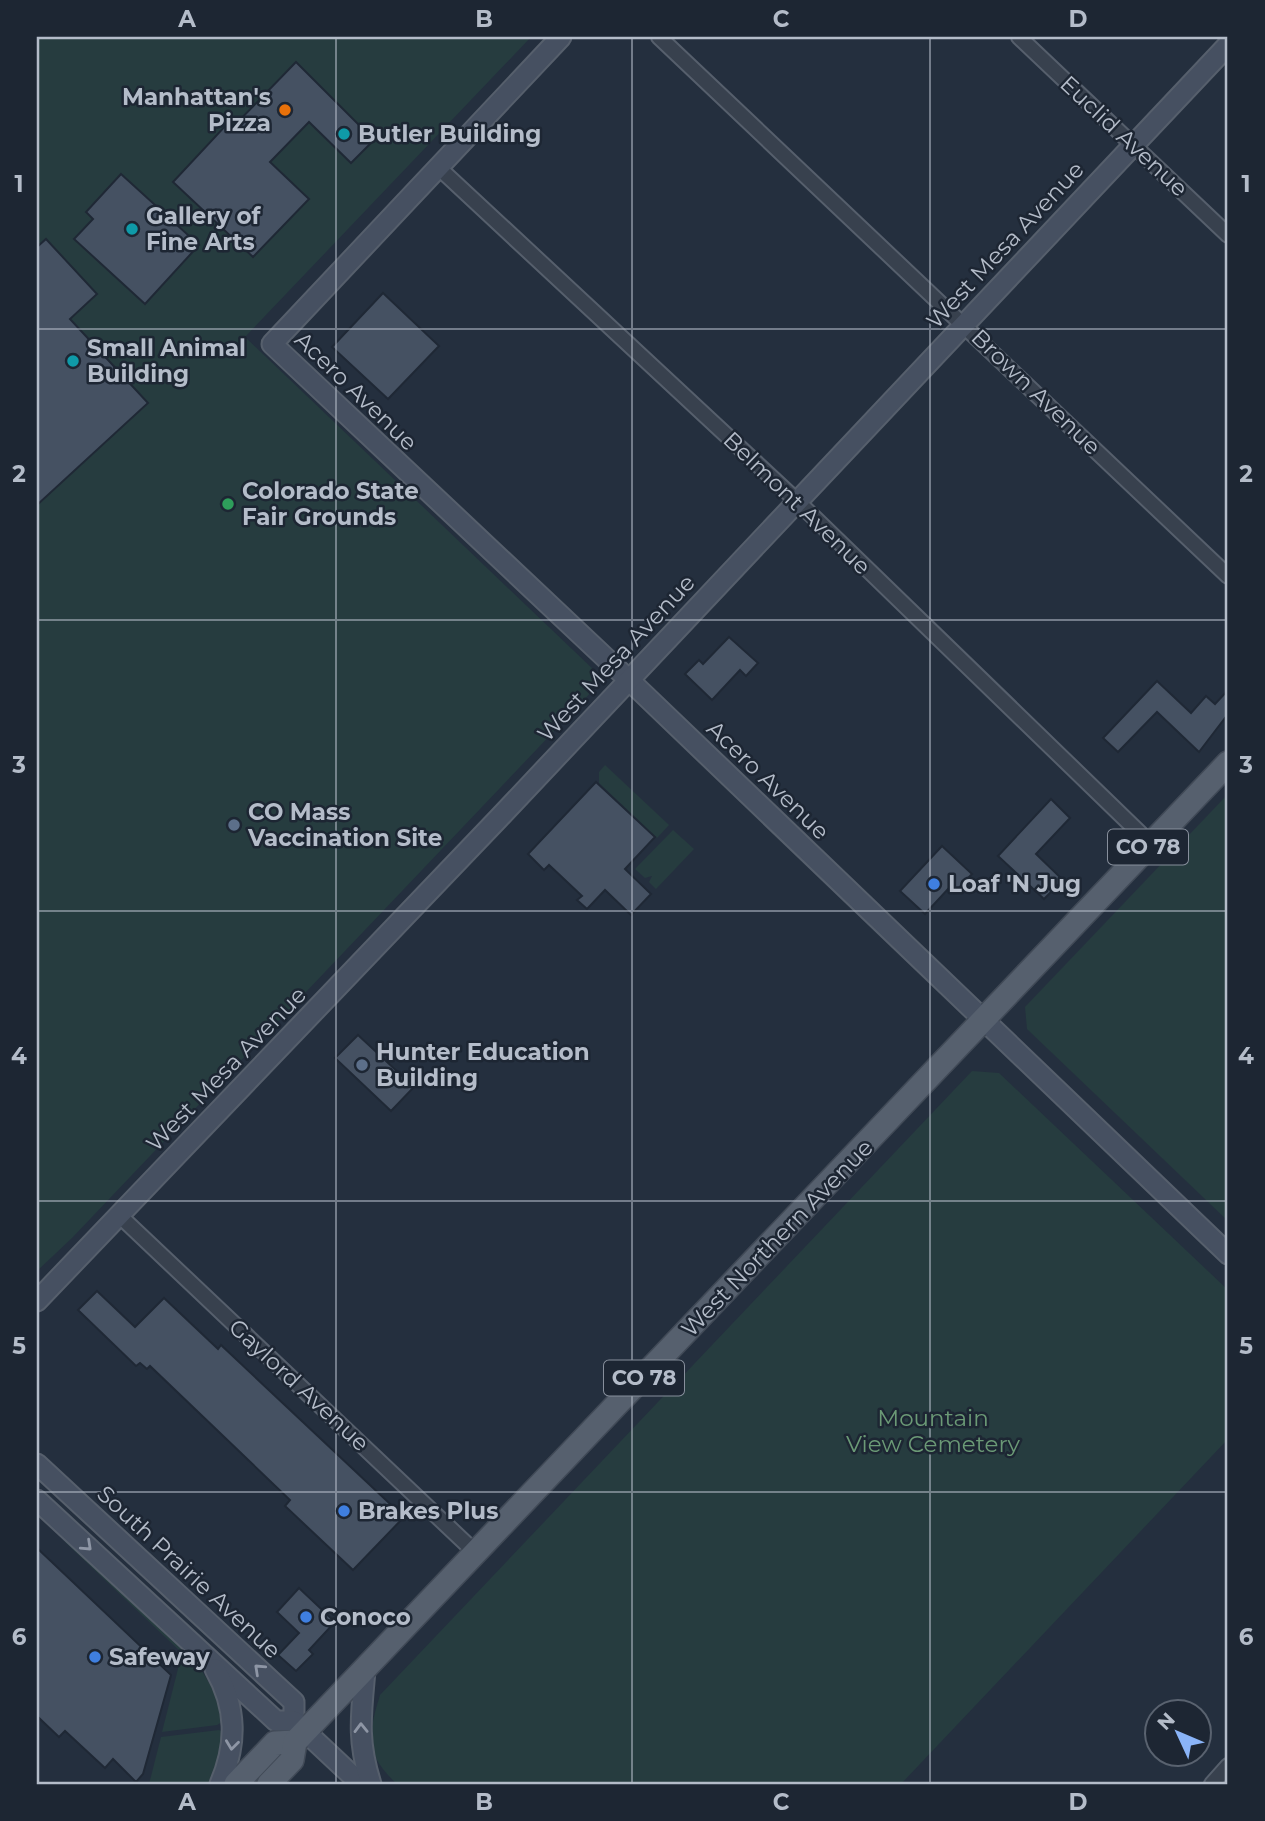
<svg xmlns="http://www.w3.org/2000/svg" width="1265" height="1821" font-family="Montserrat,sans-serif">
<rect width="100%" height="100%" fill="#242f3e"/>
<g fill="#263c3f">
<path d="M37 37H531L245 337 595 671 599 678 596 687 72 1238 37 1271Z"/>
<path d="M605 765 669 825 657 838 599 783V772Z"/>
<path d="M1228 794V1221L1027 1029 1025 1007Z"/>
<path d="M673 830 694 849 656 889 649 882 652 876 645 878 635 869Z"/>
<path d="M972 1071 999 1073 1228 1290V1439L901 1784H397C364 1754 368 1735 380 1695Z"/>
<path d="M69 1539 197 1663 216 1694 222 1722 217 1725 162 1732 182 1653 65 1542Z"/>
<path d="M219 1730 223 1732V1748L213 1784H149L161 1737Z"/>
</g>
<g fill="#455162" stroke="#1f2835" stroke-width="2">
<path d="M296 62 374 140 351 163 309 122 270 162 309 199 253 257 173 182 228 123 233 127Z"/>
<path d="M121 174 199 245 145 304 74 239 93 219 86 212Z"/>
<path d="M46 239 97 294 70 319 148 403 37 505V247Z"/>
<path d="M383 293 439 346 388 399 332 347Z"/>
<path d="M729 637 758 663 746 676 740 670 712 700 685 674 699 660 703 664Z"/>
<path d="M1157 681 1191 713 1206 696 1215 704 1228 690V714L1199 752 1157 712 1118 752 1103 738Z"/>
<path d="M596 782 655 837 625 869 651 894 631 915 605 890 587 909 577 900 582 896 549 865 544 870 528 854Z"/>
<path d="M1051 799 1070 818 1036 854 1063 880 1044 899 998 856Z"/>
<path d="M942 846 972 874 954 893 949 888 925 914 900 891Z"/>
<path d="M358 1035 414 1087 391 1111 335 1058Z"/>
<path d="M97 1291 135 1327 164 1298 218 1349 221 1345 404 1517 353 1570 285 1506 290 1500 150 1366 147 1369 140 1363 136 1366 78 1310Z"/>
<path d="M37 1548 171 1675 143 1774 136 1782 113 1759 105 1768 65 1731 59 1737 37 1716Z"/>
<path d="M299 1588 335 1622 309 1650 313 1654 296 1671 278 1655 299 1633 277 1612Z"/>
</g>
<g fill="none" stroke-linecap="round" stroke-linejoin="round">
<g stroke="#565f6c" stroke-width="18">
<g id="street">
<path d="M659 37 1228 576"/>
<path d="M1019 37 1228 235"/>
<path d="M438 167 797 501 1151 844"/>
<path d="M120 1216 477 1554"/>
<path d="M1212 1784 1228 1766"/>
</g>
</g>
<g stroke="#565f6c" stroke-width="23">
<g id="secondary">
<path d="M561 37 272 344 629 680 1228 1254"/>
<path d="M37 1301 498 819 1228 45"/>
<path d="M37 1464 294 1702V1721"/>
<path d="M37 1500 276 1721H294L361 1784"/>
<path d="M215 1669C237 1708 237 1744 220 1784"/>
<path d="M365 1671C361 1715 357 1741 371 1784"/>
</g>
</g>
<g stroke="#414a57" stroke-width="26">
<g id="primary">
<path d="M236 1784 275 1743 295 1742"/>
<path d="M269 1784 292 1760 295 1742 1228 763"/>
</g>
</g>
<use href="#street" stroke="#38414e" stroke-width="14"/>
<use href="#secondary" stroke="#465061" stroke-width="19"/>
<use href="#primary" stroke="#56606e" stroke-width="23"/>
</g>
<defs><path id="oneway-chevron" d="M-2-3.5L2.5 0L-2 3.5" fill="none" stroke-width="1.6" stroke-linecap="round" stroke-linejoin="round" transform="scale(1.75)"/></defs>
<g stroke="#8e96a5">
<use href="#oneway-chevron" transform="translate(87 1546) rotate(43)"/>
<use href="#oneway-chevron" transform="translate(259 1669) rotate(-137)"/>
<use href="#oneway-chevron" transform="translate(361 1728) rotate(-91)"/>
<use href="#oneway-chevron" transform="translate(232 1745) rotate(97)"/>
</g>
<path fill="none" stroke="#b4bcc9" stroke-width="2" stroke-opacity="0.55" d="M336 37V1784M632 37V1784M930 37V1784M37 329H1228M37 620H1228M37 911H1228M37 1201H1228M37 1492H1228"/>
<circle fill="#e8710a" stroke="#1d2633" stroke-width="2.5" cx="285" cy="110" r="7"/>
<g fill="#0f9aa8" stroke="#1d2633" stroke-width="2.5">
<circle cx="344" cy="134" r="7"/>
<circle cx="132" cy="229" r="7"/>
<circle cx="73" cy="361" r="7"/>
</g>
<circle fill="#2e9e5b" stroke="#1d2633" stroke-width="2.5" cx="228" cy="504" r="7"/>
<g fill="#5c6f8a" stroke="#1d2633" stroke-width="2.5">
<circle cx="234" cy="825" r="7"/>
<circle cx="362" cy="1065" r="7"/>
</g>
<g fill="#3f7fe0" stroke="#1d2633" stroke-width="2.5">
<circle cx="934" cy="884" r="7"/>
<circle cx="344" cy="1511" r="7"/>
<circle cx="306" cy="1617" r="7"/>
<circle cx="95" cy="1657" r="7"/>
</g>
<g text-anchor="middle" stroke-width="5" stroke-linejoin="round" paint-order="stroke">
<g fill="#1d2633" stroke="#878f9c" stroke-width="2">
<rect x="1108" y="829.5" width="80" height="35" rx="5"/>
<rect x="604" y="1360.5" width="80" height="35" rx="5"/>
</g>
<g font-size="21" font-weight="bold" fill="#b4bcc9">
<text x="1148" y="854">CO 78</text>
<text x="644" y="1385">CO 78</text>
</g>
<g font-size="23" font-weight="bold" fill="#b4bcc9" stroke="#1d2633" text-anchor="start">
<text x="271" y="105" text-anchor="end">Manhattan's<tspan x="271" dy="26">Pizza</tspan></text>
<text x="358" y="142">Butler Building</text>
<text x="146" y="224">Gallery of<tspan x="146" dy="26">Fine Arts</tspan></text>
<text x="87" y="356">Small Animal<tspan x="87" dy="26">Building</tspan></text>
<text x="242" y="499">Colorado State<tspan x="242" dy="26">Fair Grounds</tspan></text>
<text x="248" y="820">CO Mass<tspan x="248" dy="26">Vaccination Site</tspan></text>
<text x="948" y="892">Loaf 'N Jug</text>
<text x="376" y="1060">Hunter Education<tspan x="376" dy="26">Building</tspan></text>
<text x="358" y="1519">Brakes Plus</text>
<text x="320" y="1625">Conoco</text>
<text x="109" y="1665">Safeway</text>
</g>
<g font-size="23" fill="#b4bcc9" stroke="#1d2633">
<text transform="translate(1124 136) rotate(43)" y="8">Euclid Avenue</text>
<text transform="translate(1005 245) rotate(-47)" y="8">West Mesa Avenue</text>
<text transform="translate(356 391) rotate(44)" y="8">Acero Avenue</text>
<text transform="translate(1036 392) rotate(44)" y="8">Brown Avenue</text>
<text transform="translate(797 503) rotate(44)" y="8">Belmont Avenue</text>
<text transform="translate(616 658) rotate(-47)" y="8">West Mesa Avenue</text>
<text transform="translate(768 780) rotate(44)" y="8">Acero Avenue</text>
<text transform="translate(226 1069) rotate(-46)" y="8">West Mesa Avenue</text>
<text transform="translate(777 1238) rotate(-46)" y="8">West Northern Avenue</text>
<text transform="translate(299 1385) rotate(43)" y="8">Gaylord Avenue</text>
<text transform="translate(189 1572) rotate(43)" y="8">South Prairie Avenue</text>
</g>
<g font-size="23" fill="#6b9a76" stroke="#1d2633">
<text x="933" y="1426">Mountain<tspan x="933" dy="26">View Cemetery</tspan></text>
</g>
</g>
<rect width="1265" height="1821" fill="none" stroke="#1d2633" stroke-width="77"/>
<g transform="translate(1178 1733) rotate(314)"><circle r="33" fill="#1d2633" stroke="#59626f" stroke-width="2"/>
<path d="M0-5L12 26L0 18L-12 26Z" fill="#8ab4f8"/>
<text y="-10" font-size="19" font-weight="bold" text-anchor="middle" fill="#b4bcc9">N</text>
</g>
<rect x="38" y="38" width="1188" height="1745" fill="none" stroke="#b4bcc9" stroke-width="2.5"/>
<g font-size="23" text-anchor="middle" font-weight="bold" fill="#b4bcc9">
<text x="187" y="27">A</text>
<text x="484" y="27">B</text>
<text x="781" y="27">C</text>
<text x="1078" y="27">D</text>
<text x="19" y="192">1</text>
<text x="1246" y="192">1</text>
<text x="19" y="482">2</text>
<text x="1246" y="482">2</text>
<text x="19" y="773">3</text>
<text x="1246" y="773">3</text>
<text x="19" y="1064">4</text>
<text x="1246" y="1064">4</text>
<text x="19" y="1354">5</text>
<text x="1246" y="1354">5</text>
<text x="19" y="1645">6</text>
<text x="1246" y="1645">6</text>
<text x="187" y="1810">A</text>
<text x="484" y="1810">B</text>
<text x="781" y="1810">C</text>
<text x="1078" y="1810">D</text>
</g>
</svg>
